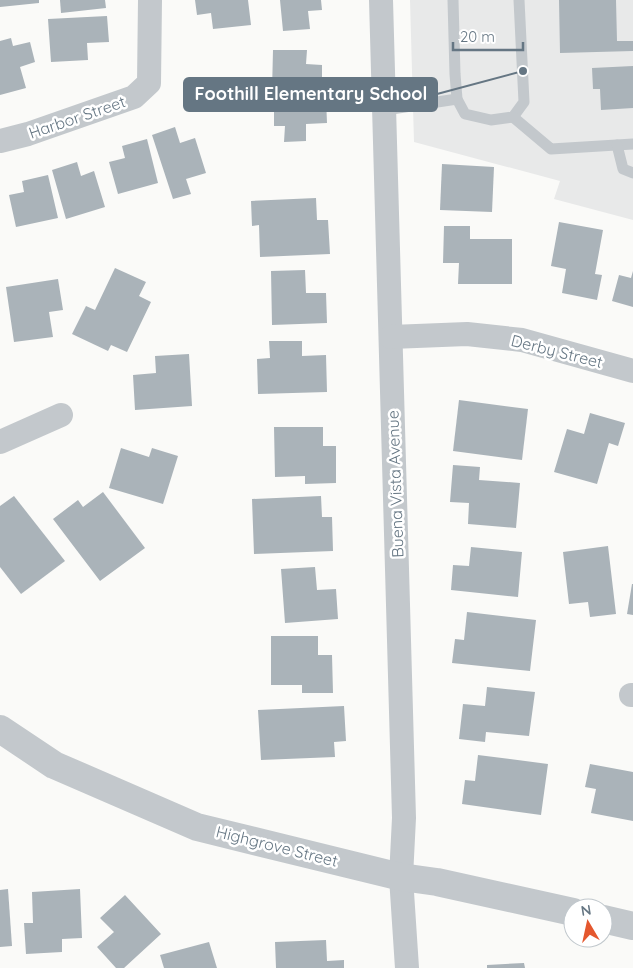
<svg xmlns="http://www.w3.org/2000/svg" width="633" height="968" font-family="Quicksand,sans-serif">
<rect width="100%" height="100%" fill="#fafaf8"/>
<path fill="#e8e9e9" d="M410 0H633V220L554 199 560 181 414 142Z"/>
<g fill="#aab3b9">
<path d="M0 0H39V3L0 7Z"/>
<path d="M60 0H105L106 8 61 13Z"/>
<path d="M195 0H248L251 25 213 29 211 13 197 15Z"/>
<path d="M280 0H321L322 10 308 11 310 29 283 31Z"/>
<path d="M559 0H616L617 41H633V51L560 53Z"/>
<path d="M107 16 109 42 87 43 88 60 51 62 48 19Z"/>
<path d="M11 38 13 46 30 42 35 62 20 67 26 88 0 95V41Z"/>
<path d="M273 50H307L306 64 322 65V92L272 91Z"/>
<path d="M633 66V108L601 110 600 89H593L592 68Z"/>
<path d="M326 98 327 123 306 124V141L284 142 285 126H274V99Z"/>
<path d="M175 127 180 143 195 138 206 173 186 179 191 194 173 199 152 135Z"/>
<path d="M147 139 158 183 118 194 109 162 125 158 122 146Z"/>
<path d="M77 162 81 176 94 171 105 207 66 219 52 170Z"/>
<path d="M442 164 494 167 492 212 440 210Z"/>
<path d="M48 175 58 218 16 227 9 195 24 192 22 181Z"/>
<path d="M316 198 317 220H328L330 254 260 257 259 225 252 226 251 201Z"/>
<path d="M559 222 603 230 595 274 602 275 597 300 562 293 566 269 551 266Z"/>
<path d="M444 226H470V239H512V284H458L459 263H443Z"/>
<path d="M115 268 146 282 139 296 151 302 127 352 111 345 108 351 72 334 86 306 95 310Z"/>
<path d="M305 270 306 293H326L327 323 272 325 271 271Z"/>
<path d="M633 271V307L612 301 619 275 631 278Z"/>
<path d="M58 279 63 310 49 312 53 337 14 342 6 287Z"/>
<path d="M269 341H302V356L326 355 327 392 258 394 257 359 270 358Z"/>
<path d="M189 354 192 406 135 410 133 375 156 373 155 356Z"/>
<path d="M459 400 528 409 522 460 453 451Z"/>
<path d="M590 413 625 423 618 446 609 443 597 484 554 472 567 429 584 434Z"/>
<path d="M274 427H323V446H336V483L305 484V476L275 477Z"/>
<path d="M121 448 149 457 152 448 178 456 163 504 109 488Z"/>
<path d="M453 465 480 467 479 480 520 483 516 528 468 524 469 503 450 502Z"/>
<path d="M103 492 145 548 100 581 53 519 78 500 83 507Z"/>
<path d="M14 496 65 561 21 594 0 567V506Z"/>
<path d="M321 496 322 517H332L333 551 254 554 252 499Z"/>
<path d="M608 546 616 614 590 617 588 602 569 604 563 552Z"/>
<path d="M471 547 522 552 518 597 451 590 453 565 469 566Z"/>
<path d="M315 567 317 590 336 589 338 619 285 623 281 569Z"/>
<path d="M632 584H633V615L627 614Z"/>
<path d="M467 612 536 620 530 671 452 663 455 639 464 640Z"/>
<path d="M271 636H318V655H332L333 693H302V685H271Z"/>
<path d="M487 687 535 692 529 736 486 732 485 742 459 739 463 704 485 706Z"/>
<path d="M344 706 346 741 334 742 335 757 261 760 258 710Z"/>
<path d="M478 755 548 764 541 815 462 804 465 780 475 781Z"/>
<path d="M590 764 633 772V821L591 813 596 789 585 787Z"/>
<path d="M8 889 12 946 0 947V890Z"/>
<path d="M80 889 82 938 62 939V952L26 954 24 923H33L32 892Z"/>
<path d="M125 895 161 934 124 968H116L97 947 114 932 100 918Z"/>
<path d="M326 940 327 961 344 960V968H276L275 942Z"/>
<path d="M209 942 217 968H164L160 955Z"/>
<path d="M524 963 525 968H487V965Z"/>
</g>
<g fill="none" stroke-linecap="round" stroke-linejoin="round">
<g stroke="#c3c8cc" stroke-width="11">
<path d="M453 0 455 74 457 99 465 114 491 120 513 117 524 102 519 0"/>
<path d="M385 110 457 99"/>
<path d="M513 117 551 149 633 144"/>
<path d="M617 145 623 169 633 173"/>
</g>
<g stroke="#c3c8cc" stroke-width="24">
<path d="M381 0 404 818 401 877 407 968"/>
<path d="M0 141 28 134 134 97 149 83 150 0"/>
<path d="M391 337 467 334 522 340 633 371"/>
<path d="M0 442 61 415"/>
<path d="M631 695H633"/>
</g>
<g stroke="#c3c8cc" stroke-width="28">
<path d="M0 729 54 765 197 827 401 877 437 882 573 912"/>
<path d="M603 919 633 926"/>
</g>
</g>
<g text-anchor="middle" stroke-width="5" stroke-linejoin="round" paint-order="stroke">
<g font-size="16" fill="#657683" stroke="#fff">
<text transform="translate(77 117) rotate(-19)" y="6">Harbor Street</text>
<text transform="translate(557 351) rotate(14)" y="6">Derby Street</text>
<text transform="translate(395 484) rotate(-92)" y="6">Buena Vista Avenue</text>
<text transform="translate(277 846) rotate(14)" y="6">Highgrove Street</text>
</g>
</g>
<path fill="none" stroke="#657683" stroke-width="2" d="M523 71L437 94"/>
<circle fill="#657683" stroke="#fff" stroke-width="2" cx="523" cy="71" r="5"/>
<rect fill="#657683" stroke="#657683" stroke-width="2" x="184" y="78" width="253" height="33" rx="5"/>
<g font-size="18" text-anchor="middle" font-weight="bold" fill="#fff">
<text x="311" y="100">Foothill Elementary School</text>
</g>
<g transform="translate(588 923) rotate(351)"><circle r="24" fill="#ffffff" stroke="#c1c8cd"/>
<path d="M0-4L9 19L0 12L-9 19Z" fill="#e4572e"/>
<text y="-8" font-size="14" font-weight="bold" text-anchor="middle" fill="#657683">N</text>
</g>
<path d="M453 42v8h70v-8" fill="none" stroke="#657683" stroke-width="2.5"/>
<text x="460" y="42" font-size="15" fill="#657683" stroke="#ffffff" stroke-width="4" paint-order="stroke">20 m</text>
</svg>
